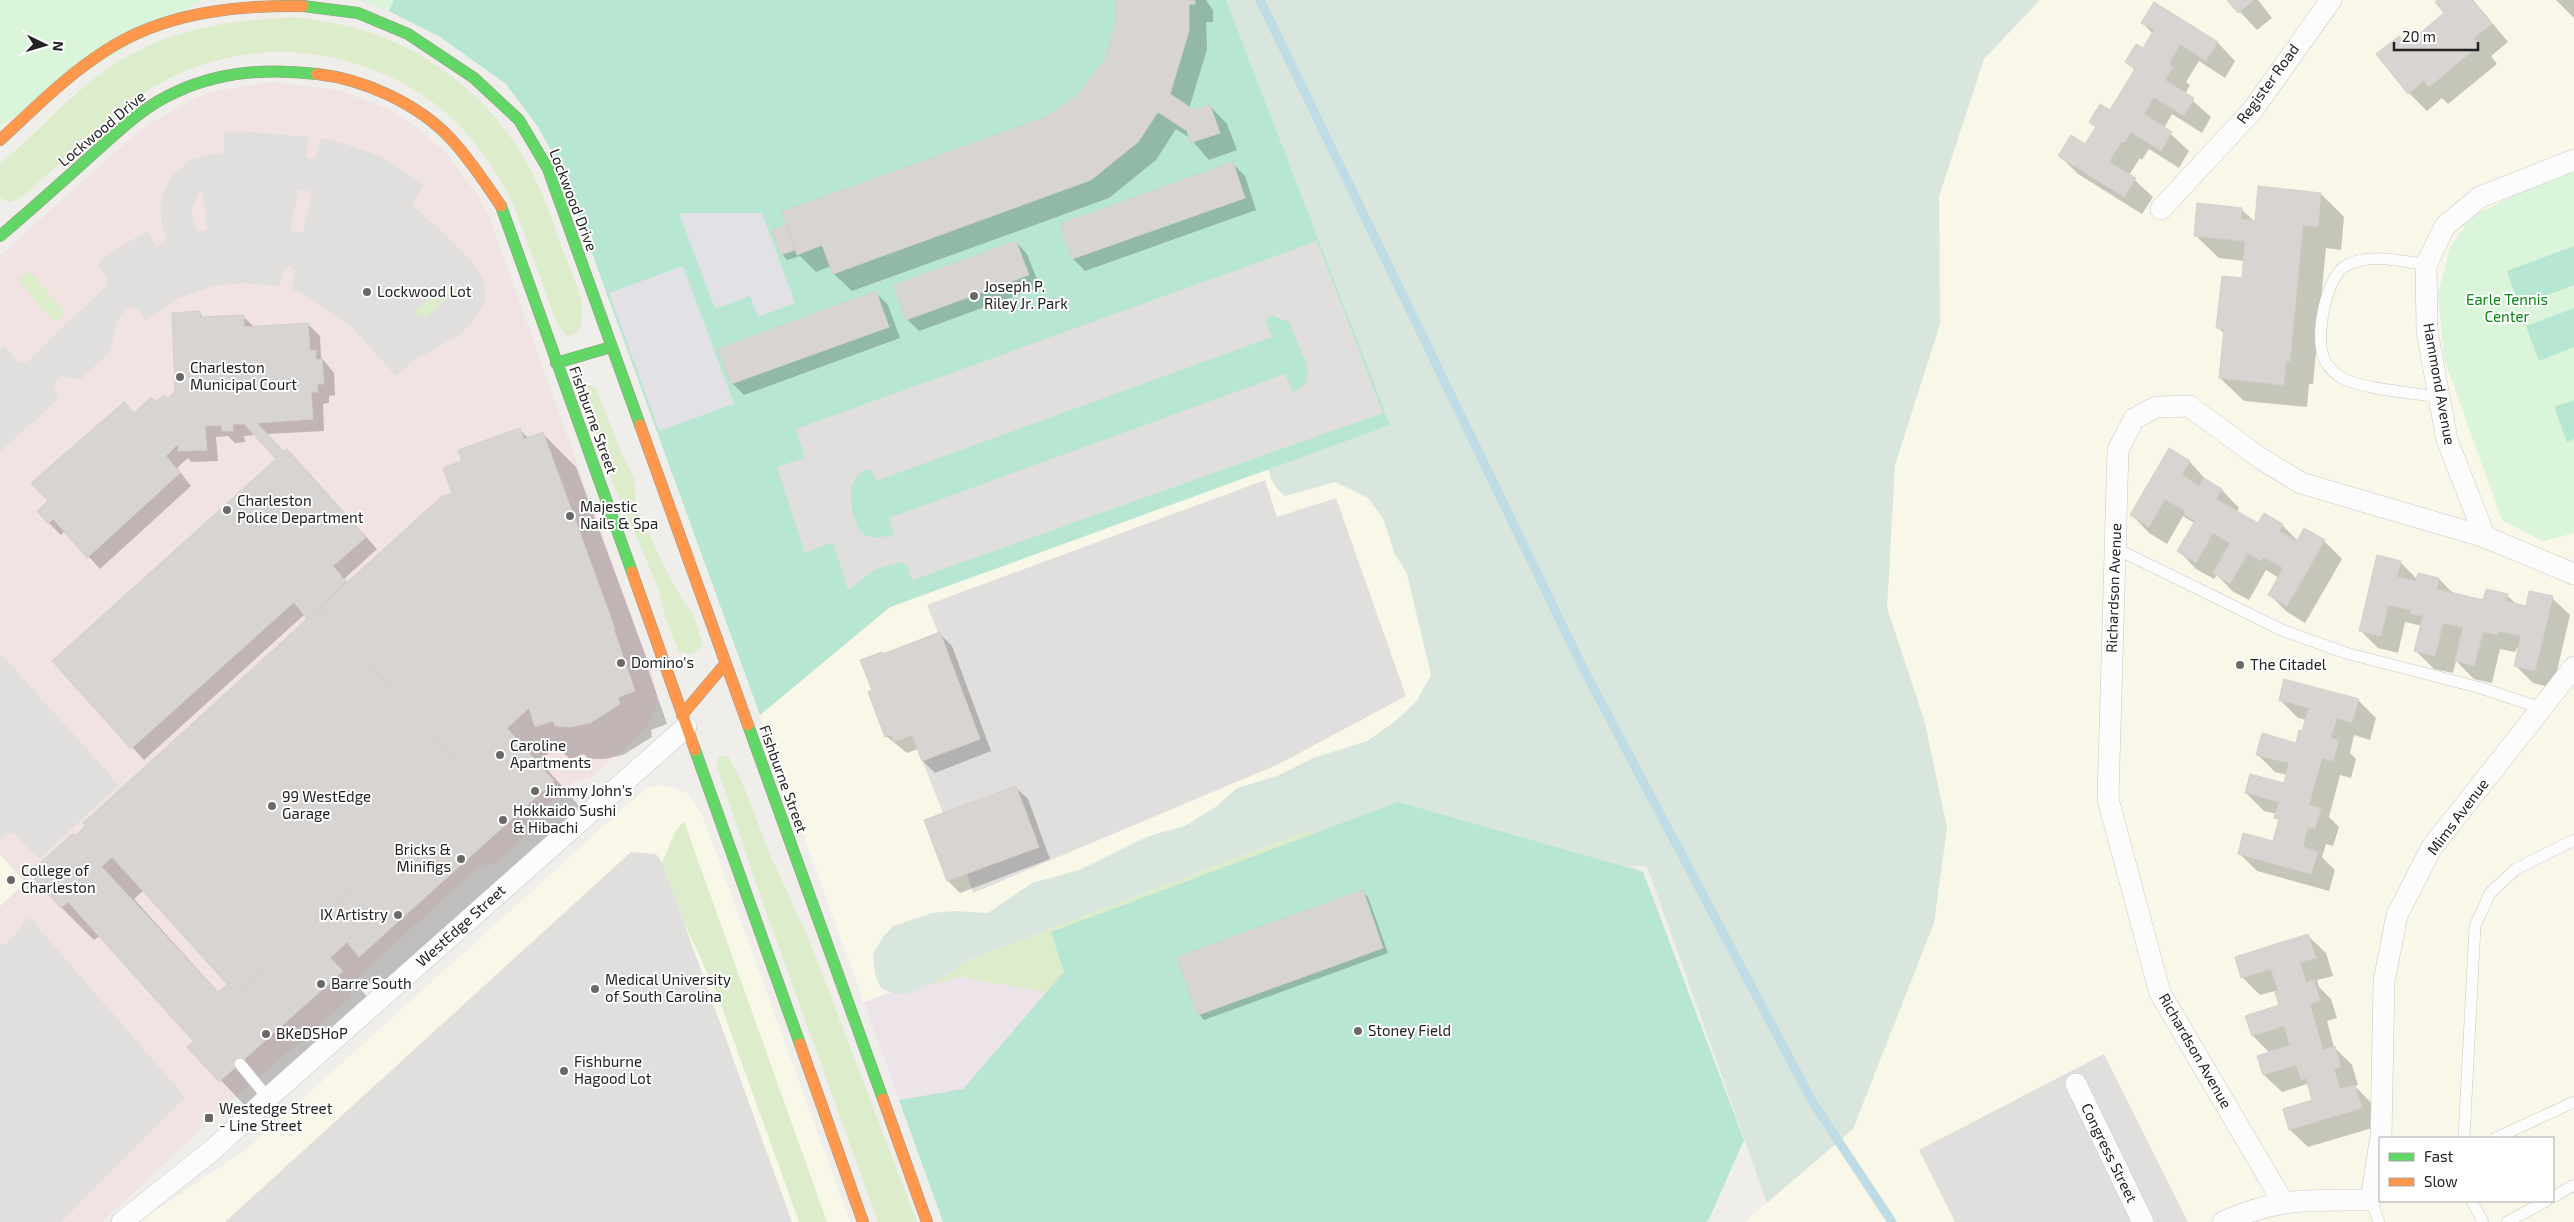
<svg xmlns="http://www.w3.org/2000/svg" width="2574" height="1222" font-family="'Exo 2',sans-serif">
<rect width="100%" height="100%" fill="#f0eeeb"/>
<path fill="#f1e3e1" d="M272 82 338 90 389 109 416 127 447 154 478 196 490 219 655 682 657 705 645 730 592 777 574 782 532 818 527 834 496 863 479 866 353 982 349 999 226 1106 102 1222H0V906L25 883 0 854V256L125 143 149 124 196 98 221 90Z"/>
<path fill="#ede4e9" d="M1051 932 1064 972 963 1089 899 1100 864 1002Z"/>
<g fill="#f8f7e8" fill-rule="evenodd">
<path d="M2040 0H2574V1222H1745L1853 1129 1925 723 1887 608 1895 465 1940 324 1939 196 1984 59ZM2380 1138H2553V1201H2380Z"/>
<path d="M1390 425 1518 757 864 1002 760 715 890 607Z"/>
<path d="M656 786H668L687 793 703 817 850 1222H138L245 1151 646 788Z"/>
<path d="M0 854 25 883 0 906Z"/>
</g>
<g fill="#ddeccb">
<path d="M293 17C308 19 323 21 338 24 418 40 491 95 529 167 543 193 553 222 563 251 572 275 591 308 577 333L567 336 558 326C548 298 537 270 527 241 520 223 514 203 504 186 490 163 475 141 456 122 410 76 335 49 270 52 234 53 194 65 162 82 108 112 67 160 19 199L9 202 0 198V164C29 140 55 111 84 87 150 32 211 22 293 17Z"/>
<path d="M29 270 63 309 64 315 60 320H53L17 280Z"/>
<path d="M447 284 451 291 450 296 427 317 416 315V310Z"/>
<path d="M588 385 596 388 623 457 634 477 636 500 642 517 663 565 685 604 693 614 702 641 701 647 692 654 679 652 665 617 658 588 646 559 612 481 583 398 585 388Z"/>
<path d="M722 755 728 756 742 782 771 857 810 942 917 1222H878L758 889 717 767 718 758Z"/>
<path d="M684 821 827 1222H799L717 994 683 920 662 862C670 848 672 832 684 821Z"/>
<path d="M1307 831 1326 839 1173 948 1045 992 960 977 922 987 947 975 966 961Z"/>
</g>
<path fill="#d9e6de" d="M1226 0H2040L1984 59 1939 196 1940 324 1895 465 1887 608 1925 723 1947 828 1934 923 1853 1129 1767 1203 1647 866H1630L1643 872 1678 965 1307 831 966 961C950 973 916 997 896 994 891 993 886 990 881 988L875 974 873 954 883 937 893 926 932 913 954 911 988 913 1032 883 1079 870 1149 836 1185 826 1217 806 1237 788 1277 776 1313 758 1367 741 1393 723 1416 702 1431 675 1407 574 1395 554 1383 518 1368 498 1335 482 1285 496C1272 485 1269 478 1268 461L1347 314Z"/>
<g fill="#daf5da">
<path d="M0 0H201L0 126Z"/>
<path d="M359 0H394L388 11Z"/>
<path d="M2574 166V533L2543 541 2502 520 2444 359 2438 294 2450 247 2472 216Z"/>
</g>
<g fill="#b7e6d2">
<path d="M394 0H1226L1390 425 890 607 760 715 561 168 538 127 506 84 440 37 389 11Z"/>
<path d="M2574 246V285L2519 306 2507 271Z"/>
<path d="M2574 308V347L2539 361 2526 326Z"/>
<path d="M2574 400V439L2567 442 2554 407Z"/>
<path d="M1398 802 1643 872 1744 1140 1709 1219 1706 1222H943L899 1100 963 1089 1064 972 1051 932Z"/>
</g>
<g fill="#e0dfde" fill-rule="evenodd">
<path d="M238 131 309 137 306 156 310 159 316 156 321 138 340 142 384 158 424 184 412 205 449 238 477 268 484 282 485 301 474 320 462 333 415 360 396 376 351 326 308 297 292 289 295 271 290 266 284 268 280 286 243 283 212 286 177 299 145 320 139 310 133 307 128 308 117 321 110 352 80 380 64 376 56 381 54 385 58 399 0 452V349L4 345 19 363 28 361 105 287 107 280 97 265 103 258 148 230 156 246 164 244 166 239 161 221 162 195 172 176 192 159 224 152V133ZM299 190 308 191 312 195 303 231 296 233 290 229ZM199 192 203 194 207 229 201 232 196 229 191 211ZM447 284 451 291 450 296 427 317 416 315V310Z"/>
<path d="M1317 241 1383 413 912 580 908 567 901 562 876 569 848 590 833 542 805 553 777 467 805 458 796 429ZM1271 315 1289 322 1306 363 1308 373 1305 384 1293 393 1285 374 889 518 894 535 875 538 867 536 859 530 852 510 851 488 856 477 863 471 871 469 876 481 1272 337 1265 320Z"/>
<path d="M1265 480 1277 517 1336 498 1406 696 1279 764 973 893 967 874 1038 847 1016 786 943 813 912 735 970 713 927 605Z"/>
<path d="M0 653 119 785 39 859 15 834 8 833 0 841Z"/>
<path d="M631 852 656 854 662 862 792 1222H225Z"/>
<path d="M29 917 185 1097 61 1222H0V944H7Z"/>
<path d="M2104 1054 2188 1222H1955L1919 1150Z"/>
</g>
<g fill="#e2e1e5">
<path d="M679 213H762L795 303 758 317 750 296 715 309Z"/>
<path d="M683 266 734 404 659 431 609 293Z"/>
</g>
<g fill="#0003" fill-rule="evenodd">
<path d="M1117 0H1206L1213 10V22H1206L1207 49 1189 109 1193 112 1210 106 1227 124 1237 150 1209 160 1190 138 1176 129 1156 160 1109 198 852 291 834 274 831 266 816 272 800 256 787 260 782 254 786 226 790 230 1053 116 1080 95 1103 66 1118 22Z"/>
<path d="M2229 0H2258L2272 18 2257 30Z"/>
<path d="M2439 0H2473L2508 42 2491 56 2497 64 2448 104 2442 98 2427 111 2409 93 2406 46 2446 13Z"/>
<path d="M2556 0H2574V18Z"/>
<path d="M2154 3 2218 43 2235 61 2225 78 2199 61 2186 82 2190 85 2185 94 2211 117 2202 133 2172 114 2164 128 2189 151 2179 168 2149 149 2142 160 2140 158 2129 175 2153 197 2142 214 2078 174 2060 156 2086 146 2097 128 2091 122 2110 112 2135 71 2127 62 2143 50 2153 34 2142 22Z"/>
<path d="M1233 164 1245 176 1256 210 1085 271 1073 259 1061 225Z"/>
<path d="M2321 194 2344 217 2341 250 2326 248 2313 384H2309L2307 407 2244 401 2220 378 2225 334 2218 328 2243 279 2245 261 2219 258 2195 235 2241 209 2256 223Z"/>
<path d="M1016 242 1027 254 1040 287 919 331 907 319Z"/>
<path d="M876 293 888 305 900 338 744 395 732 383Z"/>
<path d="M199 313 204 318 243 316 255 328 308 324 320 336 321 357 334 373 335 395 329 396V403L323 404 324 431 267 434 284 453 287 451 299 462 377 549 344 579 348 583 454 494 464 462 520 430 529 439 543 434 576 467 648 662 646 663 667 724 651 730 652 737 623 755 604 759H589L584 754 570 759 556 746 540 761 586 814 393 989 379 975 362 991 375 1005 253 1114 189 1047 195 1041 100 936 94 940 61 907 73 834 76 837 309 618 305 614 144 760 54 661 278 459 256 435 244 436 245 442 235 443 228 436 216 437 218 461 191 462 188 458 177 468 191 486 100 569 65 531 61 535 49 523 134 414 168 400 177 392ZM144 890 229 985 219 993 134 899Z"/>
<path d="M2170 450 2190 462 2207 481 2222 490 2239 508 2237 512 2258 525H2282L2298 541H2324L2342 559 2305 623 2287 612 2270 595 2279 578 2266 570 2249 600 2232 591 2217 575 2214 579 2196 569 2179 551 2194 523 2183 516 2167 544 2149 533 2132 515Z"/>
<path d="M2400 562 2418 580 2419 575 2439 579 2454 594 2484 602 2507 595 2517 605 2527 607 2552 598 2570 615 2553 688 2533 683 2515 665 2519 648H2517L2515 652 2500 649 2492 683 2474 679 2456 661 2453 673 2434 669 2416 651 2422 626 2405 622 2398 653 2378 648 2360 630Z"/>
<path d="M940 634 952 646 991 751 935 773 923 761 918 749 907 753 886 736 873 691 884 655Z"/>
<path d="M2280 700H2358L2376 718 2370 740 2354 735 2350 753 2356 759 2351 778 2340 775 2329 817 2339 827 2333 846 2326 844 2322 857 2335 870 2329 891 2257 871 2239 853 2274 842 2280 821 2276 817 2277 814 2264 811 2246 793 2284 784 2287 775 2275 772 2257 754 2297 744 2307 720 2298 718Z"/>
<path d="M1016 788 1028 799 1050 859 960 893 948 881Z"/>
<path d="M1362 891 1368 897 1388 953 1204 1020 1199 1014Z"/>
<path d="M2308 936 2326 953 2333 976 2317 980 2319 987 2331 999 2337 1018 2327 1021 2334 1047 2352 1065 2358 1085 2355 1086 2372 1104 2379 1126 2308 1147 2290 1130 2314 1101 2309 1087 2307 1084 2282 1092 2264 1075 2270 1053 2253 1036 2280 1006 2279 990 2260 995 2242 977Z"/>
</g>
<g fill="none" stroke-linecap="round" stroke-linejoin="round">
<path stroke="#bfdbe3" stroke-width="9" d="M1260 0 1583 668 1812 1101 1892 1222"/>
</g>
<g fill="#d7d4d2" stroke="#d3d0cc">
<path d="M1116 0H1195V4H1189V31L1170 94 1194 110 1210 105 1220 133 1190 143 1187 131 1158 112 1138 142 1091 180 833 274 822 245 797 255 782 212 1046 117 1079 94 1105 59 1116 22Z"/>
<path d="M2227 0H2254L2238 13Z"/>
<path d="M2437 0H2472L2492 24 2474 38 2480 45 2429 87 2424 81 2408 94 2376 54 2399 36 2406 45 2444 13 2435 2Z"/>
<path d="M2154 2 2218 42 2206 61 2180 44 2169 64 2173 67 2165 80 2194 98 2184 116 2154 97 2144 114 2172 132 2161 151 2131 132 2124 143 2121 142 2109 162 2136 178 2124 197 2058 156 2071 135 2085 144 2096 127 2089 122 2100 104 2110 110 2135 69 2125 62 2136 44 2143 48 2154 30 2141 23Z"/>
<path d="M1233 162 1245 198 1072 259 1060 224Z"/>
<path d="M2258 186 2321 193 2318 227 2303 225 2290 361H2286L2284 385 2219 378 2224 329 2216 328 2222 276 2242 278 2245 241 2194 236 2197 203 2242 208 2241 219 2255 221Z"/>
<path d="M786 225 795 250 781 255 772 230Z"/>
<path d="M1016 241 1029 275 906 320 894 285Z"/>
<path d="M876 291 889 327 731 384 718 349Z"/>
<path d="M200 311V317L244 315V327L308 323 310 351 316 350V360L322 359 324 384H317L318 392H311L313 419 257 423 284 452 287 449 366 537 333 566 346 582 307 619 294 602 131 749 52 661 276 459 244 424H233V431H222L221 425 205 426 207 450 178 451V444L166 456 180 473 87 558 53 519 48 524 37 511 48 501 31 483 124 402 134 413 151 397 155 402 164 395 168 398 175 391 172 313Z"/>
<path d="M520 428 524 439 543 432 615 629 614 630 635 691 618 697 620 704 590 723 570 727 555 726 553 721 535 727 529 708 507 728 554 781 359 957 347 942 330 958 343 971 219 1082 187 1047 193 1041 68 902 61 908 29 873 73 833 74 837 218 992 227 985 236 994 431 817 483 770 465 750 455 760 319 608 441 497 452 493 443 468 462 461 458 450Z"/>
<path d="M2169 448 2190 461 2182 475 2199 486 2204 478 2222 489 2216 499 2258 523 2264 513 2283 524 2279 531 2297 541 2304 528 2325 540 2287 606 2268 595 2283 568 2264 557 2261 561 2248 553 2230 584 2213 573 2230 543 2213 533 2196 563 2177 551 2195 521 2184 514 2185 511 2165 499 2149 527 2130 515Z"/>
<path d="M2377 555 2401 561 2397 577 2416 581 2418 573 2439 578 2437 589 2483 600 2486 589 2508 594 2506 601 2526 606 2529 591 2553 596 2535 671 2514 666 2521 636 2499 631 2498 635 2483 632 2474 666 2455 661 2463 627 2443 623 2435 656 2414 651 2423 616 2410 614 2411 610 2388 605 2381 636 2359 631Z"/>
<path d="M319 608 455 760 465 750 483 770 236 994 112 857 101 867 74 837 85 826 83 823Z"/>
<path d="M940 632 980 739 922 761 912 735 894 742 891 735 885 737 868 692 872 690 860 660 882 652 883 654Z"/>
<path d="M2284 679 2359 699 2352 723 2337 718 2331 738 2339 740 2333 761 2322 758 2309 805 2321 808 2315 829 2308 827 2303 847 2318 851 2311 874 2238 854 2243 833 2273 841 2279 819 2274 818 2279 802 2245 793 2250 774 2284 783 2289 763 2256 755 2262 733 2296 743 2299 730 2302 731 2309 708 2279 700Z"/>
<path d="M1016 786 1039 847 947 881 924 820Z"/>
<path d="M1363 890 1383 948 1198 1015 1177 957Z"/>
<path d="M2308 934 2316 958 2300 962 2306 982 2314 980 2320 1000 2310 1004 2323 1050 2335 1046 2341 1067 2334 1069 2340 1089 2355 1085 2362 1108 2289 1130 2283 1109 2312 1100 2306 1078 2301 1080 2296 1065 2263 1075 2257 1056 2290 1045 2284 1026 2252 1036 2245 1016 2279 1005 2275 992 2278 991 2271 969 2241 978 2235 957Z"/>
</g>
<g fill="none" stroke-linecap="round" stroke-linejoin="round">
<g stroke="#c9c8c7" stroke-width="12">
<g id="lane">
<path d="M2426 265C2403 261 2369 253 2347 265 2326 277 2317 329 2322 352 2324 362 2331 371 2339 376 2357 389 2415 393 2439 397"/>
<path d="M2115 548 2284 631 2346 653 2481 688 2541 708"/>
<path d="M240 1064 268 1098"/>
<path d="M2464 1138 2475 926 2490 893 2516 869 2574 840"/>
<path d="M2496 1138 2574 1102"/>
<path d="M2553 1197 2574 1185"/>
<path d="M2371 1200 2379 1222"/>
<path d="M2472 1201 2483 1222"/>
<path d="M2507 1222 2546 1201"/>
</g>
</g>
<g stroke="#c9c8c7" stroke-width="22">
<g id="street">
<path d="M2161 209 2252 111 2331 0"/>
<path d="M2485 537 2447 440 2427 331 2426 265 2445 226 2480 197 2574 160"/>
<path d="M2076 1084 2143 1222"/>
<path d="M2381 1138 2384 981 2397 915 2432 847 2574 667"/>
<path d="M2283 1202 2160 993 2108 799 2118 450 2134 419 2156 407 2189 406 2260 458 2301 483 2485 537 2574 574"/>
<path d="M122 1222 215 1148 268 1098 686 727"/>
<path d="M2223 1222C2278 1197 2312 1200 2371 1200L2380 1142"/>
</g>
</g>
<g stroke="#999a82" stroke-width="12">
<g id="fast">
<path d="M303 6 358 13 408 34 474 78 519 120 548 169 640 425"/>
<path d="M501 206 632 572"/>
<path d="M0 236C32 209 63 181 94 153 120 130 144 106 176 92 221 71 268 68 317 74"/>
<path d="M556 363 611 347"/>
<path d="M748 725 883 1099"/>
<path d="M695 750 800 1044"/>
</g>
</g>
<g stroke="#999a82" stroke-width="12">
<g id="slow">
<path d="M317 74C364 79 418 104 450 138 470 159 485 183 501 206"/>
<path d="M0 140C34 109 66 76 105 51 163 13 234 5 303 6"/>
<path d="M640 425 748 725"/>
<path d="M632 572 695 750"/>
<path d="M682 715 725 664"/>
<path d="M800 1044 863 1222"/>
<path d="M883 1099 927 1222"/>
</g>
</g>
<use href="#lane" stroke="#fdfcfc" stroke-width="11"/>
<use href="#street" stroke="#fdfcfc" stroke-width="21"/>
<use href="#fast" stroke="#63d668" stroke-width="11"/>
<use href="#slow" stroke="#ff974d" stroke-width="11"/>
</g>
<g fill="#6a6968" stroke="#fff" stroke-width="2">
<circle cx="367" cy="292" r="5"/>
<circle cx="974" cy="296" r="5"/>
<circle cx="180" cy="377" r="5"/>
<circle cx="227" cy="510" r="5"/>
<circle cx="570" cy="516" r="5"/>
<circle cx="621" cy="663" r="5"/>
<circle cx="2240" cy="665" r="5"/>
<circle cx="500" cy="755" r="5"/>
<circle cx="535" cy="791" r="5"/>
<circle cx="272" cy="806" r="5"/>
<circle cx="503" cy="820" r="5"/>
<circle cx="461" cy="859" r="5"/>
<circle cx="11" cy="880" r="5"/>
<circle cx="398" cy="915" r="5"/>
<circle cx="321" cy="984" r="5"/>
<circle cx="595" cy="989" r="5"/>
<circle cx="1358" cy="1031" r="5"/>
<circle cx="266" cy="1034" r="5"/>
<circle cx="564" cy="1071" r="5"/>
<rect x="204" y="1113" width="10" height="10" rx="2.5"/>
</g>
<g text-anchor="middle" stroke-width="4" stroke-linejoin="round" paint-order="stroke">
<g font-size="15" fill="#222" stroke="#fff">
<text transform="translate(2268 84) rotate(-54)" y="5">Register Road</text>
<text transform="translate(102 129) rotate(-40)" y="5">Lockwood Drive</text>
<text transform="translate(573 200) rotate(69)" y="5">Lockwood Drive</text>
<text transform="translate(2439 384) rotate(80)" y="5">Hammond Avenue</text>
<text transform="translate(593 420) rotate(70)" y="5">Fishburne Street</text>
<text transform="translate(2114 588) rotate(-88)" y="5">Richardson Avenue</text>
<text transform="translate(783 779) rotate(70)" y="5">Fishburne Street</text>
<text transform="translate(2458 817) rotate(-53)" y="5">Mims Avenue</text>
<text transform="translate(461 926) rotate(-42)" y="5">WestEdge Street</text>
<text transform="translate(2195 1051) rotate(60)" y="5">Richardson Avenue</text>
<text transform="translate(2109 1153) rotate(64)" y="5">Congress Street</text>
</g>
<g font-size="15" fill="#222" stroke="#fff" text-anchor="start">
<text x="984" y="292">Joseph P.<tspan x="984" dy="17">Riley Jr. Park</tspan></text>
<text x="377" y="297">Lockwood Lot</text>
<text x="190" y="373">Charleston<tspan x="190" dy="17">Municipal Court</tspan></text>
<text x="237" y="506">Charleston<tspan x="237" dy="17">Police Department</tspan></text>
<text x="580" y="512">Majestic<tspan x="580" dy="17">Nails &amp; Spa</tspan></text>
<text x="631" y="668">Domino's</text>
<text x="2250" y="670">The Citadel</text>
<text x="510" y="751">Caroline<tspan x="510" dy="17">Apartments</tspan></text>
<text x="545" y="796">Jimmy John's</text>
<text x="282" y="802">99 WestEdge<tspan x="282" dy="17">Garage</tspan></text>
<text x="513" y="816">Hokkaido Sushi<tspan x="513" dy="17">&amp; Hibachi</tspan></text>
<text x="451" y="855" text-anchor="end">Bricks &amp;<tspan x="451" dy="17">Minifigs</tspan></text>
<text x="21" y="876">College of<tspan x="21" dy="17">Charleston</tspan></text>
<text x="388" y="920" text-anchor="end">IX Artistry</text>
<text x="605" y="985">Medical University<tspan x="605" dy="17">of South Carolina</tspan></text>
<text x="331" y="989">Barre South</text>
<text x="1368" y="1036">Stoney Field</text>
<text x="276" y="1039">BKeDSHoP</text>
<text x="574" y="1067">Fishburne<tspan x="574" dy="17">Hagood Lot</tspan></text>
<text x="219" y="1114">Westedge Street<tspan x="219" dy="17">- Line Street</tspan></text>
</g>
<g font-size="15" fill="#0c8416" stroke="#fff">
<text x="2507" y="305">Earle Tennis<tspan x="2507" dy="17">Center</tspan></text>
</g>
</g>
<rect x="2379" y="1137" width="175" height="65" fill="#ffffff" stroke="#a7a7a7"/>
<rect x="2389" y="1153" width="25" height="8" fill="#63d668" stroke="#a7a7a7"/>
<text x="2424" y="1162" font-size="15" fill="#222222">Fast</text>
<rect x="2389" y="1178" width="25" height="8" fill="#ff974d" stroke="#a7a7a7"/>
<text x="2424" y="1187" font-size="15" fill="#222222">Slow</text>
<g transform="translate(45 45) rotate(95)" stroke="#ffffff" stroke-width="4" paint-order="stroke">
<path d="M0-4L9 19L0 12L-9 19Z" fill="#222222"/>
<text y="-8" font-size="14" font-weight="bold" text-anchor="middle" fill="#222222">N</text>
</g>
<path d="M2394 42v8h84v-8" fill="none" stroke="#222222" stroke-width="2.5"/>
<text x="2402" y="42" font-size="15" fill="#222222" stroke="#ffffff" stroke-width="4" paint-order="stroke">20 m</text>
</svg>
